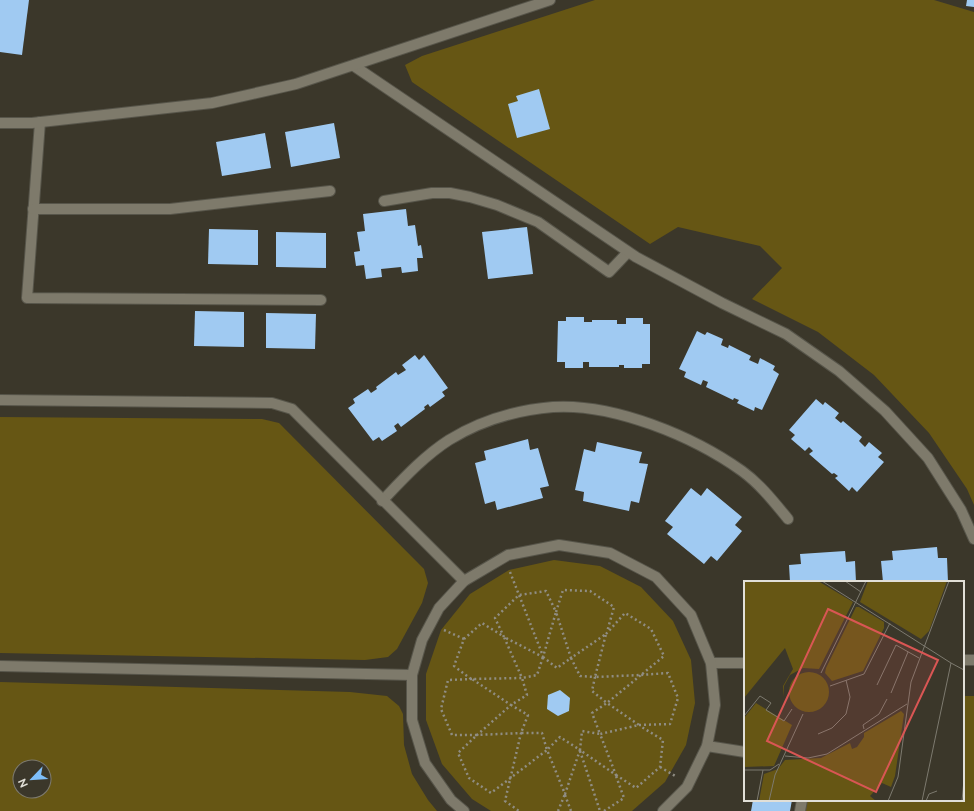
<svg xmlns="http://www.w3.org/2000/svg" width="974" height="811" font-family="Raleway,sans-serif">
<rect width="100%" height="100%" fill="#3b372a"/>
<g fill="#665614" fill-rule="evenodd">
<path d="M595 0H934L974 12V505L967 489 929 433 874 375 818 332 752 299 782 268 760 246 678 227 650 244 412 82 405 65 422 56Z"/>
<path d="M0 417 262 419 279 423 424 569 428 583 422 603 397 649 388 657 365 660 0 653Z"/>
<path d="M554 560 600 566 641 587 673 621 691 660 695 703 686 745 665 782 632 811H491L472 799 442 764 426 720V674L441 630 470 594 509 570Z"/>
<path d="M0 682 350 692 387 696 399 706 403 714 404 745 412 774 428 800 437 811H0ZM20 767H44V791H20Z"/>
<path d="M963 696H974V811H802L803 800H963Z"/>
</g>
<g fill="#a0caf2">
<path d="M0 0H29L22 55 0 52Z"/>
<path d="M967 0H974V7L966 6Z"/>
<path d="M539 89 550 129 517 138 508 104 518 101 516 96Z"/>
<path d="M334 123 340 158 291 167 285 132Z"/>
<path d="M265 133 271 168 222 176 216 142Z"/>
<path d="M406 209 408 226 415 225 418 246 421 245 423 258H417L418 271 402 273 401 267 381 269 382 277 366 279 364 265 356 266 354 252 360 251 357 232 365 231 363 214Z"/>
<path d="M527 227 533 274 488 279 482 232Z"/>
<path d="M209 229 258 230V265L208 264Z"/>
<path d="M276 232 326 233V268L276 267Z"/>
<path d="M195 311 244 312V347L194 346Z"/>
<path d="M266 313 316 314 315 349 266 348Z"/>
<path d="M566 317H584V322H592V320H617V324H626V318H643V324H650V364H642V368H624V365H619V367H589V362H583V368H565V362H557L558 321H566Z"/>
<path d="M697 331 705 335 707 332 723 339 721 345 728 348 729 345 751 356 749 360 758 364 760 358 775 366 773 370 779 374 762 410 755 407 754 411 737 403 739 400 734 398 733 400 706 387 708 382 703 380 701 385 684 377 686 372 679 369Z"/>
<path d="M415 355 419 360 424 355 448 388 442 392 445 396 430 407 428 404 424 407 425 409 401 427 398 423 394 426 397 431 382 441 379 437 373 441 348 408 355 403 353 399 368 389 371 393 377 389 376 387 396 372 398 375 406 370 402 365Z"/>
<path d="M816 399 823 405 825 402 839 413 835 418 841 423 843 421 862 437 859 441 865 447 869 442 882 453 878 457 884 462 857 492 852 487 849 491 835 478 838 476 834 473 832 474 809 454 813 451 809 447 805 451 791 439 795 435 789 430Z"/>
<path d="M528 439 530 450 538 448 549 486 540 488 543 498 497 510 495 501 485 504 475 463 486 460 484 451Z"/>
<path d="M597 442 642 452 639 463 648 464 639 503 631 501 629 511 583 501 584 492 575 490 584 449 595 452Z"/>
<path d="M691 488 701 496 707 488 742 517 735 525 742 531 717 561 711 556 704 564 667 534 673 527 665 521Z"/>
<path d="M937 547 938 558H947L948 582H883L881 561 893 560 892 551Z"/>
<path d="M845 551 846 562 855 561 856 582H790L789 565 801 564 800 554Z"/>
<path d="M560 690 570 698 569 711 558 716 547 709 548 695Z"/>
<path d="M753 800H792L790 811H751Z"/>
</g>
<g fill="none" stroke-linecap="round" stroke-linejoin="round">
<g stroke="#57554a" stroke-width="12">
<g id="lane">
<path d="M40 122 27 298 321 300"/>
<path d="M384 201 432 193H450L470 197 497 205 538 222 609 272 628 252"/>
<path d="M33 209H170L330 191"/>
<path d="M382 501C403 479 424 456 449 440 480 421 517 410 553 407 613 403 693 436 742 471 760 484 774 502 788 519"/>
<path d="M707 746 745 752"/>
<path d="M800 811 802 800"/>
</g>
</g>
<g stroke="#57554a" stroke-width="12">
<g id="street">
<path d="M354 66 636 257 722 303 786 334 839 371 885 411 928 458 961 510 974 539"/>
<path d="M0 400 272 403 292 409 464 581"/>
<path d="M963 660H974"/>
<path d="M711 663H745"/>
<path d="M0 666 412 675"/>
<path d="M464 811 451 800 425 763 412 720V675L422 640 439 608 464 581 508 555 559 545 610 553 656 577 691 615 711 663 715 705 707 746 687 787 663 811"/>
</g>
</g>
<g stroke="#57554a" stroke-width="12">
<path id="secondary" d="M0 123H32L212 103 296 84 550 0"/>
</g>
<g stroke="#908d83" stroke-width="2.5" stroke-dasharray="2 3" stroke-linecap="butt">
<path d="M510 572 543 656"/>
<path d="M556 612 563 590 590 591 614 607 607 632"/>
<path d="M444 630 464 639"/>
<path d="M606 634 625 613 651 629 664 656 641 675"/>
<path d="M504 637 495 618 519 595 546 591 556 612"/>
<path d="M543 657 557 668 571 658 580 676 595 677 592 691 607 703 592 713 600 734 582 731 580 750 560 737 547 750 542 733H521L528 715 511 705 527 695 522 678 537 675Z"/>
<path d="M471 679 454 666 464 639 482 623 503 636"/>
<path d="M472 679 448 680 441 709 452 735H477L458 753 469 778 491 793 547 750 565 794 580 750 616 775 600 734 639 725 607 703 641 675 595 677 606 634 571 658 556 612 543 657 504 637 522 678 472 679 511 705 477 735 521 733 505 801 519 811"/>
<path d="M639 725 670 724 678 698 668 673 641 675"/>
<path d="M580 751 600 811"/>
<path d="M660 767 677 777"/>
<path d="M616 775 636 788 660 767 663 740 640 726"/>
<path d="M565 795 571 811"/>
<path d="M558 811 565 794"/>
<path d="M604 811 624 798 616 776"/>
</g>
<use href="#lane" stroke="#7e7a6b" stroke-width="10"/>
<use href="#street" stroke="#7e7a6b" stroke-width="10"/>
<use href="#secondary" stroke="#7e7a6b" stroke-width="10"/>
</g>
<g transform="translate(744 581)">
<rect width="220" height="220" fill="#3b372a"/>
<path d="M0 0H74L109 21 75 88 59 87 46 94 40 105V116L39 105 49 88 41 67 0 117ZM124 0H203L185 50 177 58 116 21ZM112 26H115L140 41V47L119 90 88 100 81 92 82 87ZM45 111a20 20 0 1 1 40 0a20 20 0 1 1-40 0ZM12 122 48 144 30 185 0 186V137ZM157 130 160 133 151 195 147 206 138 202 126 215 132 220H15L20 193 34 188 41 179 77 177 106 162 108 168 113 166 120 156V152Z" fill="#665614"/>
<path fill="none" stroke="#7d7a6f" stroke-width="1" d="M78 0 207 82 178 220M101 0 117 11M207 82 220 89M77 92 122 0M133 104 152 64 175 77M86 105 120 93 146 42M147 112 164 71M0 135 16 115 27 122 22 129 40 140 48 128M120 148 119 144 135 133 143 118M74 153 88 147 102 133 106 116 102 99M41 175 64 177 83 173 163 123M0 189H26L35 183M13 220 19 189M25 220 31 194 59 133M144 220 154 196 167 101 205 0M182 220 185 213 193 210M218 220 220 199"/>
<path fill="#d95654" fill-opacity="0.15" stroke="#d95654" stroke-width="2" d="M84 28 194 79 132 211 23 160Z"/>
<rect width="220" height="220" fill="none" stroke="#e1dfd7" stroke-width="2"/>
</g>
<g transform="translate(32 779) rotate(245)"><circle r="19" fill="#3b372a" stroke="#7d7a6f"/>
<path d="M0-3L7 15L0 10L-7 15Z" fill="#7ebef9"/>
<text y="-6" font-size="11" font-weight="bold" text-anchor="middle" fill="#e1dfd7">N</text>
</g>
</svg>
